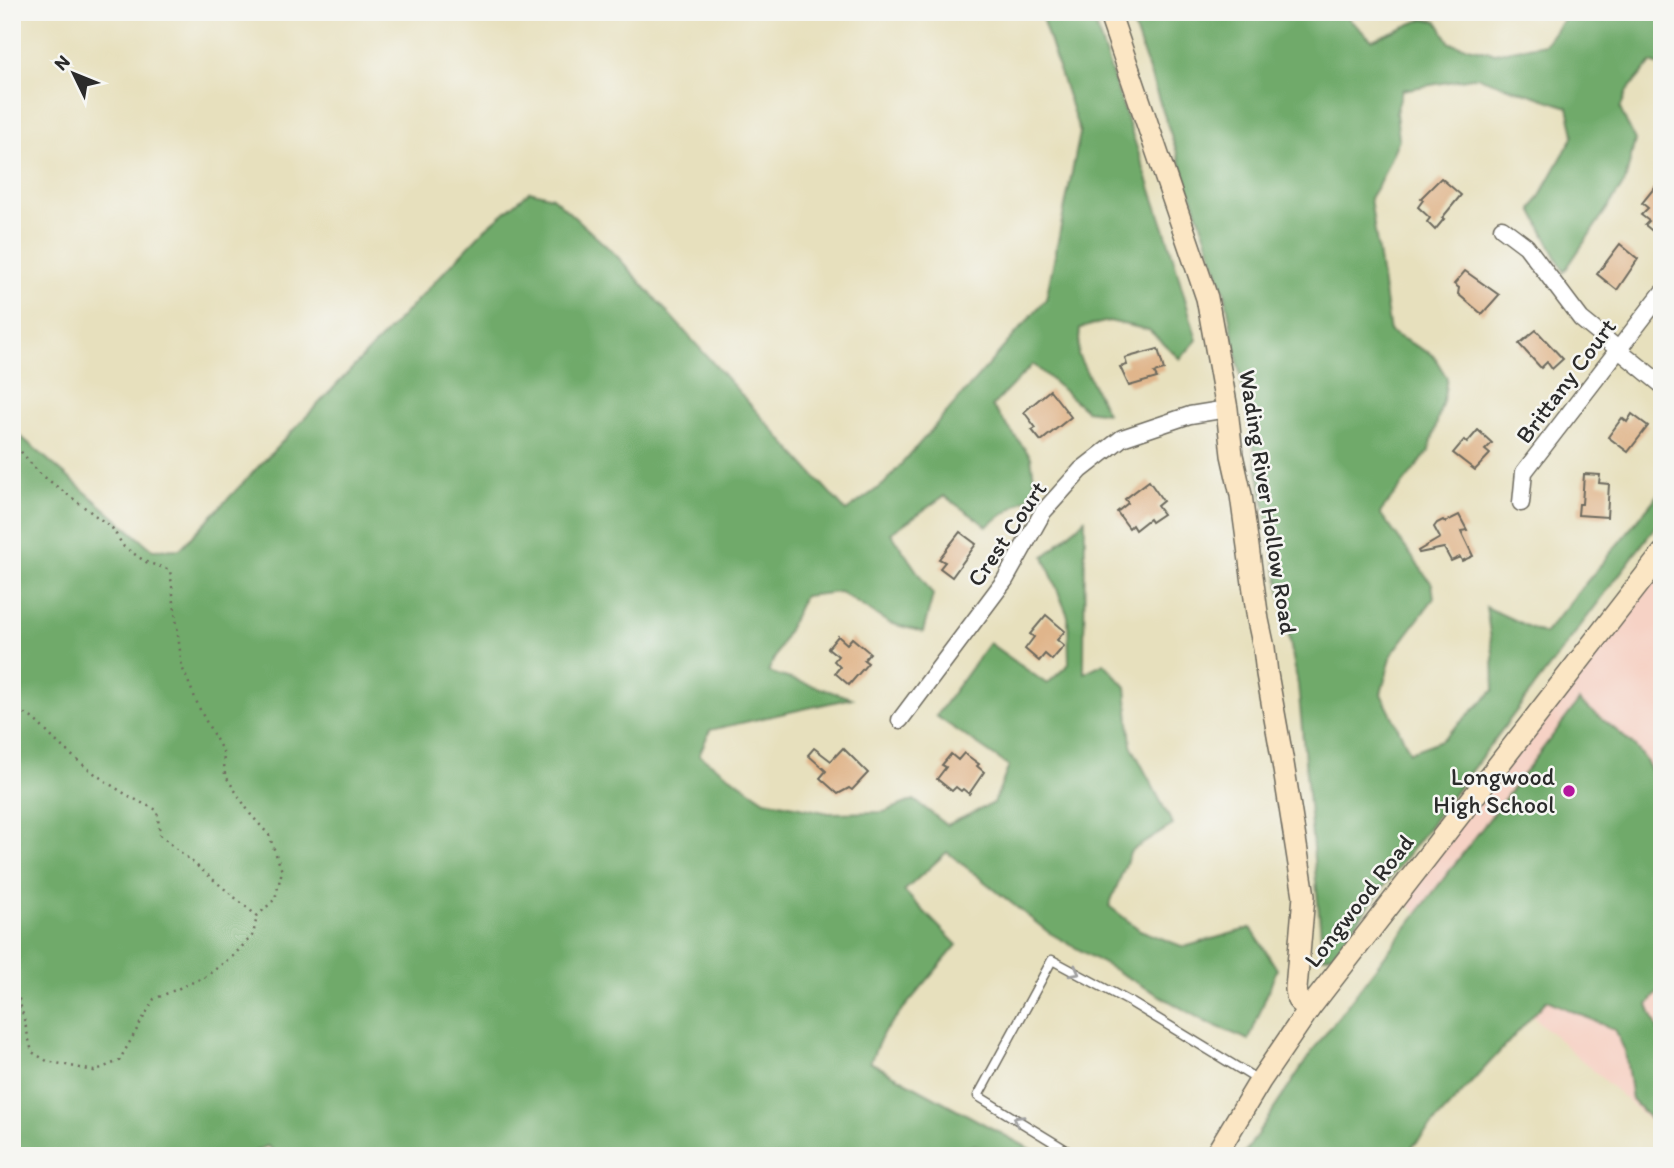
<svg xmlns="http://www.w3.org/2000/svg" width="1674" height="1168" font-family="Itim,sans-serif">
<rect width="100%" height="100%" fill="#f6f6f2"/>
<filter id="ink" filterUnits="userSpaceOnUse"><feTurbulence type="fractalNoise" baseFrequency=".0143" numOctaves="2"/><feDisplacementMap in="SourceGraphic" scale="14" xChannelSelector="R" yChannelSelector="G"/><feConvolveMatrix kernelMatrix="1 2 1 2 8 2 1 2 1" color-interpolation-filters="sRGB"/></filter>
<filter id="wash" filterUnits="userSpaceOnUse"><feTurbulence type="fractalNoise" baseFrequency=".00686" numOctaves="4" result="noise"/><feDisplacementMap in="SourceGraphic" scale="28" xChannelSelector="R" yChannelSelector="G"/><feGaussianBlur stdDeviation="1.57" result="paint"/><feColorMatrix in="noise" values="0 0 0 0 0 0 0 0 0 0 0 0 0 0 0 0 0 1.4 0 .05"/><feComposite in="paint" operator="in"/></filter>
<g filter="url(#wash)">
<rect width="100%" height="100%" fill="#e7e0bd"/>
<path fill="#f6d2c5" d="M1662 558V1132L1398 896Z"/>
<g fill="#6faa6a" stroke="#4d6a4a" stroke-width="2">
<path d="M1040 12H1091L1169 243 1197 340 1180 359 1149 330 1109 321 1080 328 1078 355 1107 413 1086 410 1033 364 992 406 1031 457 1036 492 987 526 944 496 891 533 933 595 923 632 889 623 840 592 804 596 768 672 852 698 710 730 699 755 765 800 829 813 884 812 914 800 947 825 994 803 1009 766 936 716 989 643 1047 684 1069 664 1068 616 1044 557 1085 519 1084 673 1104 663 1126 687 1131 745 1173 825 1131 851 1109 906 1140 930 1184 947 1251 928 1277 969 1249 1040 1206 1022 1048 932 947 852 904 891 957 945 883 1033 870 1062 1043 1156H993L975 1145 942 1156H282L267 1146 245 1156H12V429L153 550 180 549 485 229 530 191 552 197 616 255 846 511 884 484 1046 299 1080 133Z"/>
<path d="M1148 12H1341L1372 40 1423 19 1437 21 1450 43 1495 53 1545 44 1569 12H1655L1662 18V67L1651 63 1627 91 1620 109 1635 140 1625 182 1564 272 1532 210 1574 135 1568 107 1478 77 1402 90 1396 113 1399 139 1380 182 1370 198 1390 332 1433 355 1447 378 1444 397 1429 451 1380 513 1432 584 1434 598 1392 654 1381 694 1410 752 1442 740 1494 690 1493 653 1486 607 1544 634 1662 490V518L1332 955 1323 957 1298 685 1225 293 1131 18Z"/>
<path d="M1579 701C1597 716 1633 740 1645 759 1655 775 1659 793 1662 812V987L1648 1005 1662 1040V1131L1632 1100 1625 1051 1615 1030 1547 1000 1404 1156H1243L1313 1050Z"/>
</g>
<g id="blocks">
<g fill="#e0b58b">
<path d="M1441 178 1461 195 1442 218 1444 219 1435 230 1427 222 1430 218 1418 207 1423 200 1421 198Z"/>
<path d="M1655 187 1662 193V239L1645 225 1649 221 1641 215 1648 208 1642 203Z"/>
<path d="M1620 244 1638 259 1617 290 1597 274Z"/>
<path d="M1465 271 1499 295 1482 314 1458 294 1459 288 1454 284Z"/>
<path d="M1536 330 1563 359 1552 369 1547 362 1541 368 1519 344Z"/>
<path d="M1158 349 1164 370 1154 373 1157 378 1129 386 1120 367 1127 365 1125 358Z"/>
<path d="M1050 390 1071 417 1041 441 1032 430 1036 428 1024 412Z"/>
<path d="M1632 414 1648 426 1628 452 1608 437 1622 418 1627 422Z"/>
<path d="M1478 430 1492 443 1485 450 1490 454 1475 470 1453 453 1464 440 1467 443Z"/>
<path d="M1584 474 1600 475 1599 483 1609 484 1607 517 1578 515 1579 504H1582Z"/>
<path d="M1149 481 1163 501 1157 506 1163 514 1151 522 1149 519 1135 530 1132 525 1129 528 1117 512 1128 503 1125 499Z"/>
<path d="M1459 515 1467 530 1461 531 1473 556 1462 561 1460 557 1451 561 1444 548 1419 553 1418 551 1440 538 1434 527 1437 523 1443 520 1445 522Z"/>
<path d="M960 532 976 544 952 577 940 568 945 562 939 559Z"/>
<path d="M1046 615 1065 631 1057 640 1064 646 1052 660 1045 654 1039 661 1025 649 1034 637 1030 634Z"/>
<path d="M838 636 847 644 852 638 870 653 864 660 868 663 849 685 835 673 840 667 834 661 838 656 828 648Z"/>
<path d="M814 748 831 761 843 748 868 773 852 790 849 788 838 794 820 778 826 771 808 755Z"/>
<path d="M964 753 979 764 977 766 984 772 969 794 963 789 961 791 956 787 952 791 937 779 946 767 942 765 951 754 958 760Z"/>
</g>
</g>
</g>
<g filter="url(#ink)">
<use href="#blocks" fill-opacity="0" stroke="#6d6a5e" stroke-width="2"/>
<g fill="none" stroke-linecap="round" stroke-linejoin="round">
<g stroke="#6d6a5e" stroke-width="11">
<path id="lane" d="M1076 1156 978 1096 1052 960 1132 1003 1258 1080"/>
</g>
<g stroke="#6d6a5e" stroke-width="19">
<g id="street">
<path d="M1502 228 1526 246 1581 319 1662 385"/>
<path d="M1521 503 1524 472 1662 293"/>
<path d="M900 720 1005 580 1043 512 1081 470 1122 438 1190 415 1227 409"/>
</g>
</g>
<g stroke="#6d6a5e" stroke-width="24">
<g id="secondary">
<path d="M1109 12 1207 298 1227 409 1232 455 1241 495 1258 620 1264 648 1267 674 1282 757 1304 896 1296 989 1298 1000 1309 1009"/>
<path d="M1215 1156 1260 1081 1309 1009 1662 554"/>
</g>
</g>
<g stroke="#6d6a5e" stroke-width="2.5" stroke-dasharray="2 5" stroke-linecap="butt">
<path d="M12 441 39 473 112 528 124 547 146 562 170 570 182 667 201 712 223 752 225 775 251 815 269 835 282 871 275 899 257 916 253 935 233 956 205 977 154 999 119 1061 94 1071 47 1061 32 1052 19 999 12 991"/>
<path d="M12 708C36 716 41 728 59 744 87 770 122 795 157 810L160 835 257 916"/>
</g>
<use href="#lane" stroke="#fff" stroke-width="8"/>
<use href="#street" stroke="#fff" stroke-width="16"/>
<use href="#secondary" stroke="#fbe6c4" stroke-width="21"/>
</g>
<defs><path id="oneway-chevron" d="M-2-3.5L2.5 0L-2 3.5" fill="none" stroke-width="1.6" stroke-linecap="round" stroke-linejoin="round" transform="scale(1.75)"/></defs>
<g stroke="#a0a0a0">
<use href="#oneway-chevron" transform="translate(1075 972) rotate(28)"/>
<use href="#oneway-chevron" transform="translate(1018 1120) rotate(-149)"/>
</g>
</g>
<circle fill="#b5179e" stroke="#f6f6f2" stroke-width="2.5" cx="1569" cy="791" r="7"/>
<g text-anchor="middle" stroke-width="5" stroke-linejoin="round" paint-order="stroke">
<g font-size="24" fill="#2b2b2b" stroke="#f6f6f2">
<text transform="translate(1566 381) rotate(-53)" y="8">Brittany Court</text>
<text transform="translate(1268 502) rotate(81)" y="8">Wading River Hollow Road</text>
<text transform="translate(1007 534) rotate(-56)" y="8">Crest Court</text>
<text transform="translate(1359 901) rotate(-52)" y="8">Longwood Road</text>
</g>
<g font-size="24" fill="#2b2b2b" stroke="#f6f6f2" text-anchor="end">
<text x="1555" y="785">Longwood<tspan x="1555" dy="28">High School</tspan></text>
</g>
</g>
<rect width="1674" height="1168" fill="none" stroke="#f6f6f2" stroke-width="42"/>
<g transform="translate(74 74) rotate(313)" stroke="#f6f6f2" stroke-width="5" paint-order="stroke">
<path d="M0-5L12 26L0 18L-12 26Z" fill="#2b2b2b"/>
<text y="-10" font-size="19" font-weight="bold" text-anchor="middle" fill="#2b2b2b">N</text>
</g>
</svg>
